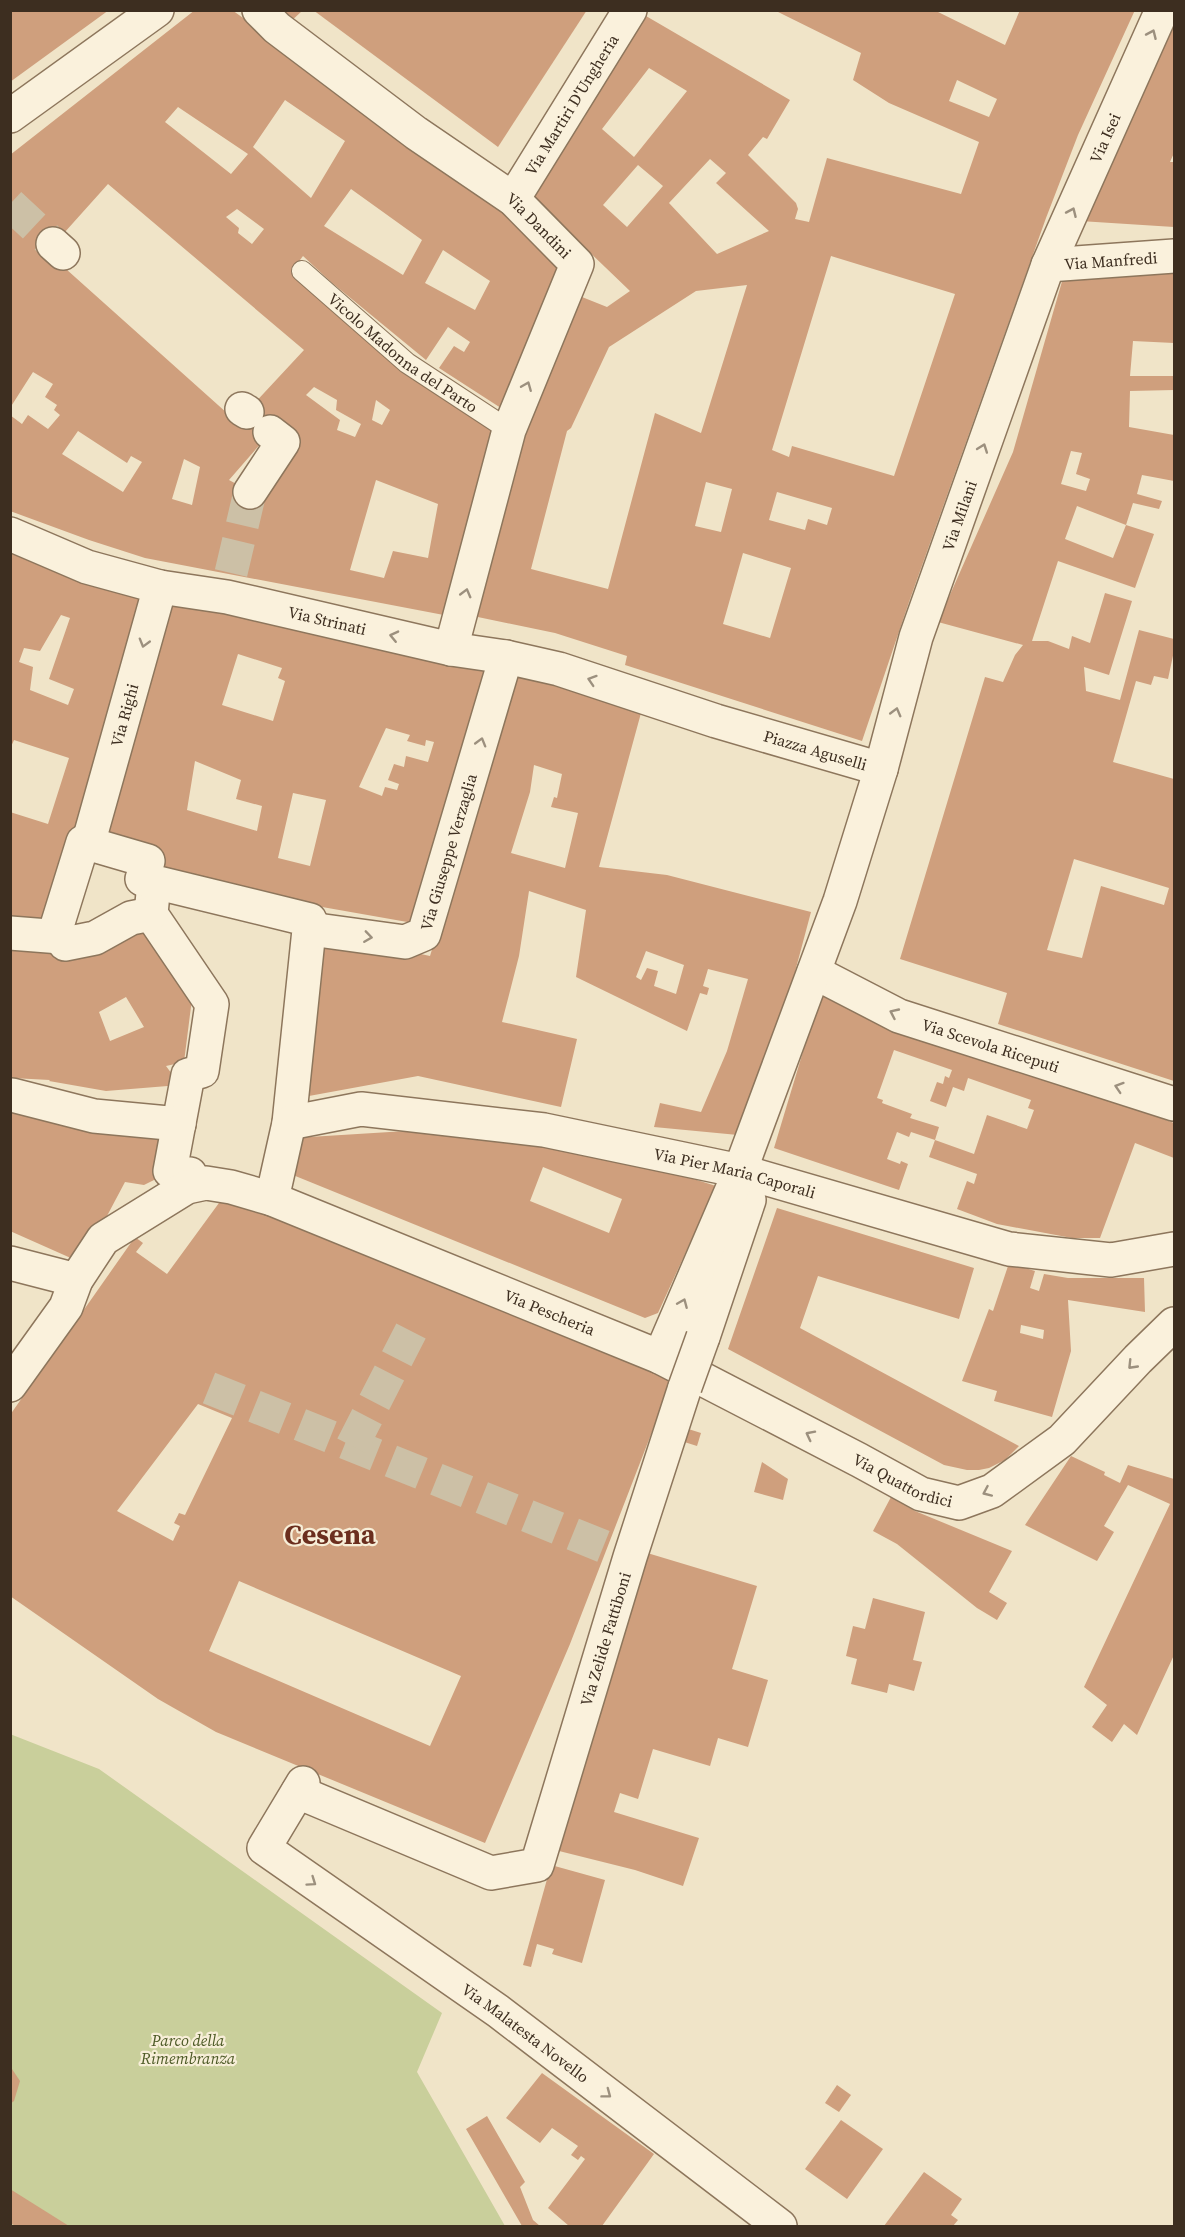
<svg xmlns="http://www.w3.org/2000/svg" width="1185" height="2237" font-family="'Source Serif 4',serif">
<rect width="100%" height="100%" fill="#f0e4c8"/>
<path fill="#c9cf9b" d="M10 1734 99 1769 442 2013 417 2072 505 2226H11Z"/>
<g fill="#cf9f7d" fill-rule="evenodd">
<path d="M10 10H109L10 82Z"/>
<path d="M195 10H232L539 232 567 267 504 410 439 368 454 346 464 352 470 342 448 327 426 360 331 282 303 256 291 272 406 371 498 432 449 616 145 558 89 540 10 511V415L22 424 28 415 48 429 60 415 54 410 57 405 45 397 53 384 33 372 10 408V155ZM285 100 345 141 311 198 253 147ZM178 107 248 154 231 174 165 122ZM108 184 304 350 237 422 47 252ZM351 189 422 240 403 275 324 226ZM237 209 264 229 252 244 238 233 239 228 226 217ZM443 250 490 281 475 310 425 283ZM314 387 337 400 336 410 361 424 355 437 337 430 340 420 306 395ZM376 400 390 410 382 425 372 420ZM282 419 295 431 255 494 229 480ZM78 431 127 463 131 456 142 462 123 492 62 454ZM184 459 200 467 192 505 172 499ZM376 480 438 504 428 558 393 551 384 578 350 570Z"/>
<path d="M274 10H303L287 25Z"/>
<path d="M313 10H587L498 147Z"/>
<path d="M774 10H934L1005 45 1020 10H1135L1078 135 1046 218 909 602 862 741 625 665 627 656 555 633 473 616 522 420 577 295 607 307 630 291 530 195 578 127 586 115V112L646 16 790 100 767 139 763 137 748 155 796 203 798 209 795 219 809 222 827 158 961 194 979 142 889 103 853 80 861 53ZM649 68 687 91 634 157 602 129ZM957 80 997 99 989 117 949 101ZM710 159 726 173 716 183 769 231 717 254 669 203ZM638 165 663 186 627 227 603 205ZM831 256 955 294 894 476 792 446 789 457 772 450ZM747 285 701 433 655 413 608 589 531 569 567 431 571 428 609 347 696 291ZM706 482 732 489 721 532 695 526ZM777 492 832 508 827 525 808 519 805 530 769 520ZM743 553 791 568 770 638 723 624Z"/>
<path d="M1174 10V153L1170 162H1174V227L1080 221Z"/>
<path d="M1174 268V343L1133 341 1130 376H1174V390L1130 391 1129 427 1174 435V481L1142 475 1137 494 1162 501 1159 509 1133 503 1126 525 1077 506 1065 539 1113 558 1126 525 1154 534 1135 588 1058 561 1032 641H1048L1069 649 1072 636 1090 643 1105 593 1132 601 1109 675 1084 667 1086 691 1120 700 1139 630 1174 639V651L1168 679 1154 676 1151 685 1136 681 1113 762 1174 779V1081L998 1024 1007 993 900 959 985 677 1003 682 1015 655 1023 645 938 622 1013 452 1063 278ZM1071 451 1082 453 1076 474 1090 479 1086 491 1061 484ZM1074 859 1169 888 1164 905 1101 886 1082 958 1047 950Z"/>
<path d="M10 543 153 596 55 928 10 922V812L48 824 69 758 14 740 10 749ZM61 615 70 618 49 679 74 689 68 705 30 690 33 667 19 662 24 648 40 651Z"/>
<path d="M170 595 495 667 413 923 146 876 97 843ZM238 654 282 668 278 678 285 681 273 721 222 705ZM386 728 410 735 407 741 425 746 426 740 434 742 428 762 406 756 404 767 394 764 388 780 399 784 397 790 385 787 382 796 359 787ZM195 761 241 780 236 799 262 806 257 831 187 810ZM293 793 326 800 310 866 278 858Z"/>
<path d="M520 661 644 702 599 867 667 875 811 912 769 1069 738 1135 654 1127 660 1103 701 1112 727 1051 748 979 708 969 703 986 709 988 707 995 700 993 687 1031 576 977 586 910 529 891 519 956 502 1022 577 1039 561 1107 418 1076 298 1098 317 932 430 956ZM534 765 562 774 557 798 554 797 551 807 578 813 565 868 511 853 530 792ZM646 951 684 965 676 994 654 986 658 971 647 968 641 980 636 977Z"/>
<path d="M148 917 193 991 184 1062 166 1066 180 1085 106 1091 49 1081 50 1080 12 1078 10 1083V940ZM126 997 144 1027 110 1041 99 1012Z"/>
<path d="M821 992 1174 1123V1158L1135 1143 1100 1238H1072L997 1224 957 1209 967 1181 974 1184 977 1174 929 1157 935 1140 911 1132 909 1137 897 1132 887 1159 900 1164 901 1161 908 1164 899 1190 774 1148ZM894 1050 952 1070 949 1078 945 1076 943 1084 937 1082 930 1101 946 1107 953 1087 964 1091 968 1078 1031 1100 1028 1108 1034 1110 1027 1129 987 1115 974 1154 935 1140 939 1127 910 1118 912 1114 882 1103 883 1100 877 1098Z"/>
<path d="M10 1112 175 1141 166 1168 154 1180 144 1185 125 1182 82 1263 10 1231Z"/>
<path d="M422 1130 588 1146 716 1186 658 1313 645 1318 288 1173 293 1138ZM543 1167 622 1199 609 1233 530 1201Z"/>
<path d="M227 1192 673 1368 655 1424 570 1644 485 1843 216 1732 158 1699 10 1596V1415L135 1237 143 1243 136 1252 167 1274ZM198 1404 232 1418 185 1515 179 1513 174 1523 180 1526 173 1541 117 1511ZM239 1581 461 1676 430 1746 209 1651Z"/>
<path d="M777 1208 974 1268 959 1319 818 1276 800 1328 1019 1446 1005 1460 989 1468 979 1470H967L944 1465 728 1349Z"/>
<path d="M1009 1263 1035 1271 1030 1288 1039 1291 1044 1274 1068 1278H1144L1145 1312 1068 1300 1071 1351 1052 1417 994 1401 997 1391 962 1381 989 1309 993 1311ZM1021 1325 1044 1330 1043 1339 1020 1333Z"/>
<path d="M682 1427 701 1433 697 1446 678 1440Z"/>
<path d="M1071 1456 1105 1472 1104 1475 1120 1483 1128 1465 1174 1479V1655L1137 1735 1124 1724 1112 1742 1092 1727 1107 1705 1084 1687 1170 1504 1128 1485 1104 1526 1114 1532 1097 1561 1025 1525Z"/>
<path d="M762 1462 788 1479 783 1500 754 1492Z"/>
<path d="M891 1497 915 1511 1012 1551 989 1592 1007 1603 997 1620 977 1608 897 1544 873 1531Z"/>
<path d="M644 1552 757 1586 732 1669 768 1680 748 1747 718 1738 710 1766 653 1749 638 1799 620 1793 614 1812 699 1838 683 1886 635 1870 555 1850Z"/>
<path d="M873 1598 925 1612 913 1660 922 1662 914 1691 889 1684 887 1693 851 1684 857 1659 846 1656 853 1626 865 1629Z"/>
<path d="M551 1865 605 1880 582 1963 552 1954 554 1949 537 1944 531 1967 523 1965Z"/>
<path d="M10 2066 20 2081 14 2101 10 2104Z"/>
<path d="M542 2073 654 2154 602 2226H569L548 2208 585 2159 581 2156 578 2160 571 2155 578 2146 552 2128 540 2143 506 2118Z"/>
<path d="M837 2085 851 2095 839 2112 825 2103Z"/>
<path d="M487 2116 525 2182 520 2187 533 2220 540 2226H522L466 2129Z"/>
<path d="M841 2120 883 2149 847 2199 805 2169Z"/>
<path d="M924 2172 962 2199 951 2215 958 2220 953 2226H884Z"/>
<path d="M10 2189 69 2226H16L10 2223Z"/>
</g>
<g fill="none" stroke-linecap="round" stroke-linejoin="round">
<g stroke="#ccc0a6" stroke-width="33" stroke-dasharray="33 16" stroke-linecap="butt">
<path d="M10 204 53 244"/>
<path d="M231 573 250 492"/>
<path d="M209 1388 630 1557"/>
<path d="M352 1446 411 1331"/>
</g>
<g stroke="#8d765c" stroke-width="22">
<g id="lane">
<path id="s1" d="M302 271 407 363 509 430"/>
</g>
</g>
<g stroke="#8d765c" stroke-width="36">
<g id="street">
<path id="s2" d="M259 10 277 28 416 133 513 199 577 264 509 430 451 649"/>
<path d="M10 116 157 10"/>
<path id="s3" d="M513 199 630 10"/>
<path d="M53 244 63 253"/>
<path id="s4" d="M1048 265 1174 256"/>
<path d="M242 409 247 412"/>
<path d="M250 492 283 442 270 432"/>
<path id="s5" d="M10 534 87 567 160 587 227 597 451 649 506 657 559 669 716 721 881 769"/>
<path id="s6" d="M88 844 160 587"/>
<path d="M153 893 151 914 212 1004 202 1071 188 1075 170 1171 190 1174 187 1187"/>
<path d="M151 914 131 918 95 938 65 944 56 929 83 842 148 861 142 879 310 920 289 1123 272 1199"/>
<path id="s7" d="M310 929 405 942 424 934 506 657"/>
<path d="M10 933 61 937"/>
<path id="s8" d="M814 972 899 1016 1174 1104"/>
<path d="M12 1095 94 1116 179 1124"/>
<path id="s9" d="M289 1123 361 1109 544 1130 740 1171 1009 1249 1111 1260 1174 1249"/>
<path d="M10 1263 76 1280"/>
<path d="M703 1337 749 1200 746 1190"/>
<path id="s10" d="M660 1357 740 1171 840 901 881 769 916 637 1048 265 1162 10"/>
<path id="s11" d="M10 1385 66 1307 76 1280 103 1239 187 1187 206 1183 231 1187 272 1199 660 1357 859 1460 921 1494 959 1503 992 1491 1062 1440 1138 1359 1174 1324"/>
<path id="s12" d="M303 1783 264 1848 498 2011 780 2226"/>
<path id="s13" d="M298 1792 491 1873 537 1865 630 1557 685 1387"/>
</g>
</g>
<use href="#lane" stroke="#faf1dc" stroke-width="20"/>
<use href="#street" stroke="#faf1dc" stroke-width="33"/>
<g stroke="#8d765c" stroke-width="36" stroke-linecap="butt">
<path id="street-bridge" d="M685 1387 703 1337"/>
</g>
<use href="#street-bridge" stroke="#faf1dc" stroke-width="33"/>
</g>
<defs><path id="oneway-chevron" d="M-2-3.5L2.5 0L-2 3.5" fill="none" stroke-width="1.6" stroke-linecap="round" stroke-linejoin="round" transform="scale(1.5)"/></defs>
<g stroke="#9c907e">
<use href="#oneway-chevron" transform="translate(1152 34) rotate(-66)"/>
<use href="#oneway-chevron" transform="translate(1072 212) rotate(-66)"/>
<use href="#oneway-chevron" transform="translate(527 386) rotate(-68)"/>
<use href="#oneway-chevron" transform="translate(983 448) rotate(-70)"/>
<use href="#oneway-chevron" transform="translate(466 593) rotate(-75)"/>
<use href="#oneway-chevron" transform="translate(394 636) rotate(-167)"/>
<use href="#oneway-chevron" transform="translate(144 643) rotate(106)"/>
<use href="#oneway-chevron" transform="translate(592 680) rotate(-162)"/>
<use href="#oneway-chevron" transform="translate(896 712) rotate(-75)"/>
<use href="#oneway-chevron" transform="translate(481 742) rotate(-74)"/>
<use href="#oneway-chevron" transform="translate(368 937) rotate(8)"/>
<use href="#oneway-chevron" transform="translate(894 1013) rotate(-155)"/>
<use href="#oneway-chevron" transform="translate(1119 1087) rotate(-162)"/>
<use href="#oneway-chevron" transform="translate(683 1303) rotate(-67)"/>
<use href="#oneway-chevron" transform="translate(1132 1365) rotate(134)"/>
<use href="#oneway-chevron" transform="translate(810 1435) rotate(-153)"/>
<use href="#oneway-chevron" transform="translate(987 1492) rotate(156)"/>
<use href="#oneway-chevron" transform="translate(312 1882) rotate(35)"/>
<use href="#oneway-chevron" transform="translate(607 2094) rotate(37)"/>
</g>
<g text-anchor="middle" stroke-width="4.5" stroke-linejoin="round" paint-order="stroke">
<g font-size="16" fill="#3d2e20" stroke="#f7eed8">
<text dy="6" stroke="none"><textPath href="#s3" startOffset="111">Via Martiri D'Ungheria</textPath></text>
<text dy="6" stroke="none"><textPath href="#s10" startOffset="1299">Via Isei</textPath></text>
<text dy="6" stroke="none"><textPath href="#s2" startOffset="354">Via Dandini</textPath></text>
<text dy="6" stroke="none"><textPath href="#s4" startOffset="63">Via Manfredi</textPath></text>
<text dy="6" stroke="none"><textPath href="#s1" startOffset="130">Vicolo Madonna del Parto</textPath></text>
<text dy="6" stroke="none"><textPath href="#s10" startOffset="894">Via Milani</textPath></text>
<text dy="6" stroke="none"><textPath href="#s5" startOffset="330">Via Strinati</textPath></text>
<text dy="6" stroke="none"><textPath href="#s6" startOffset="134">Via Righi</textPath></text>
<text dy="6" stroke="none"><textPath href="#s5" startOffset="836">Piazza Aguselli</textPath></text>
<text dy="6" stroke="none"><textPath href="#s7" startOffset="202">Via Giuseppe Verzaglia</textPath></text>
<text dy="6" stroke="none"><textPath href="#s8" startOffset="192">Via Scevola Riceputi</textPath></text>
<text dy="6" stroke="none"><textPath href="#s9" startOffset="453">Via Pier Maria Caporali</textPath></text>
<text dy="6" stroke="none"><textPath href="#s11" startOffset="660">Via Pescheria</textPath></text>
<text dy="6" stroke="none"><textPath href="#s11" startOffset="1052">Via Quattordici</textPath></text>
<text dy="6" stroke="none"><textPath href="#s13" startOffset="492">Via Zelide Fattiboni</textPath></text>
<text dy="6" stroke="none"><textPath href="#s12" startOffset="396">Via Malatesta Novello</textPath></text>
</g>
<g font-size="16" font-style="italic" fill="#4d5a26" stroke="#f7eed8">
<text x="188" y="2046">Parco della<tspan x="188" dy="18">Rimembranza</tspan></text>
</g>
<g font-size="28" font-weight="bold" fill="#6b2e1e" stroke="#f7eed8">
<text x="330" y="1544">Cesena</text>
</g>
</g>
<rect width="1185" height="2237" fill="none" stroke="#3d2e20" stroke-width="24"/>
</svg>
